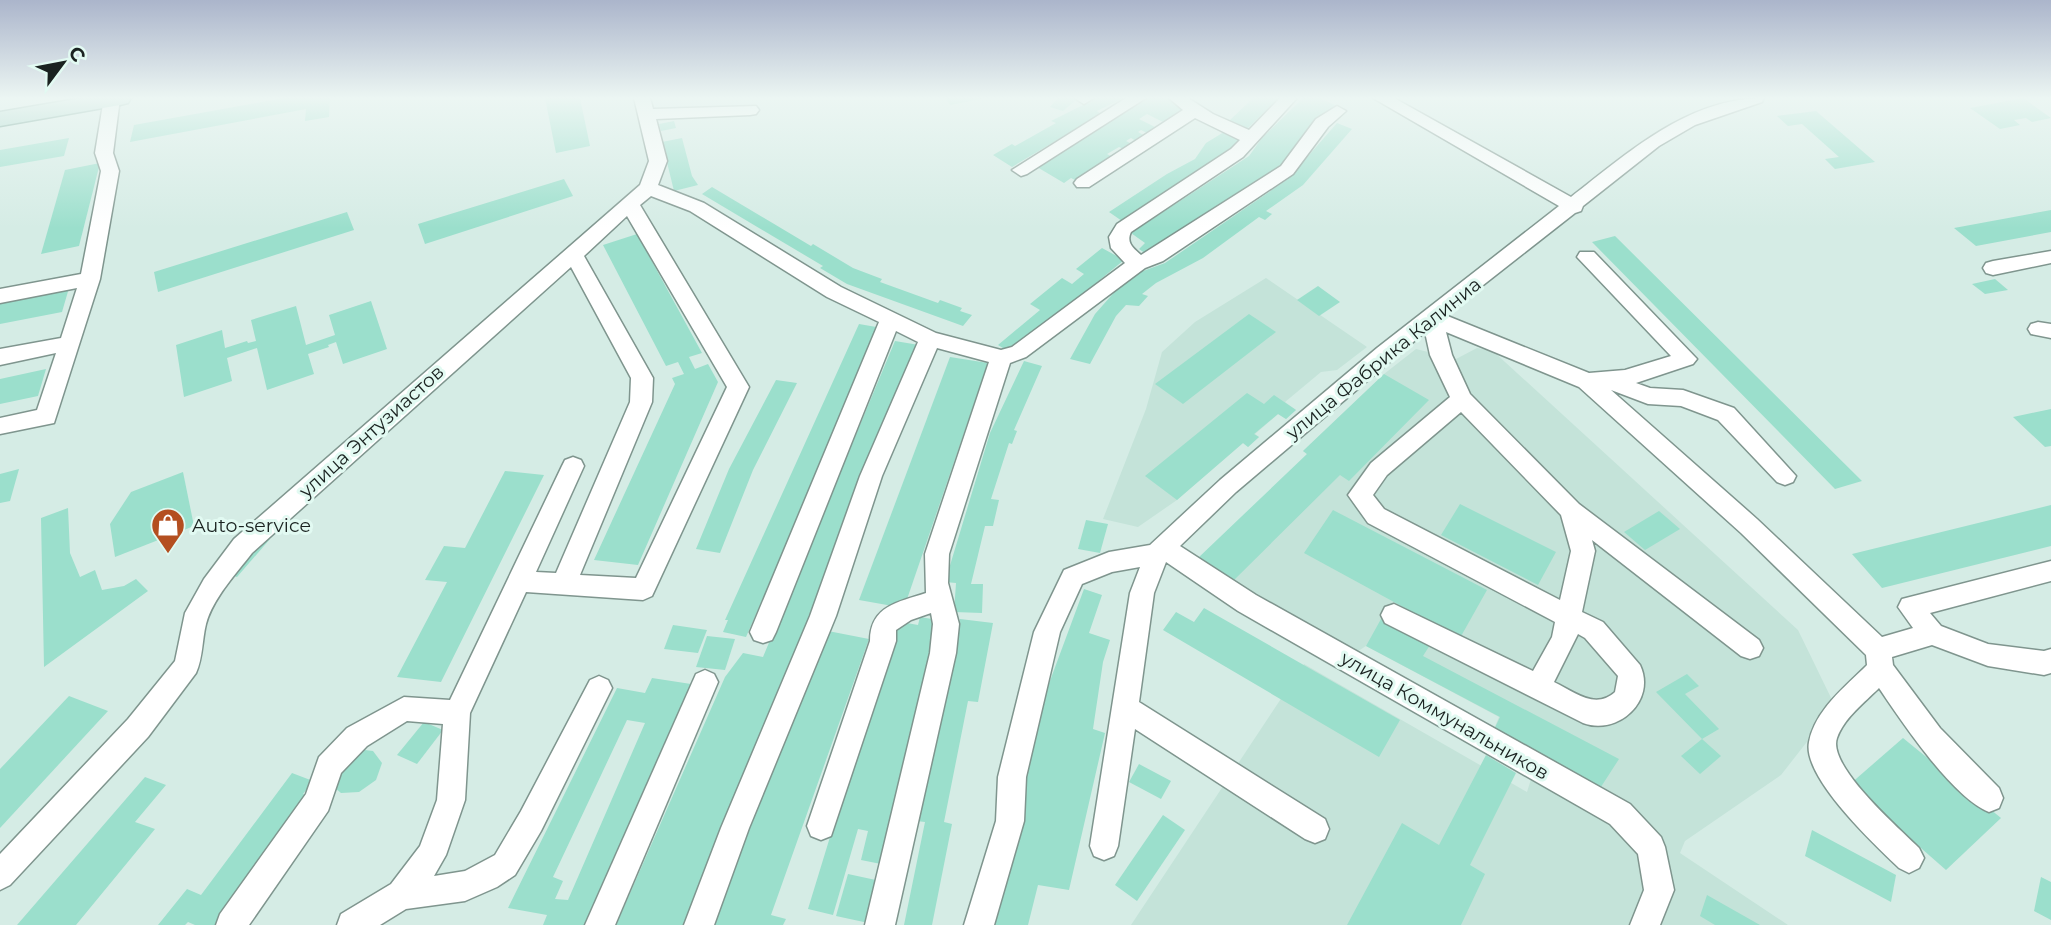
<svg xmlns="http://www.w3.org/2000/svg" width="2051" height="925" font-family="Montserrat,sans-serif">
<rect width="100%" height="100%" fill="#d5ece5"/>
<g fill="#c4e3d9">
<path d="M1266 278 1367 347 1337 370 1321 372 1285 402 1296 410 1286 419 1278 414 1255 434 1259 437 1248 447 1243 443 1177 500 1138 527 1103 519 1146 409 1162 352 1195 322Z"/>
<path d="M1477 348 1493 351 1798 630 1835 706 1781 775 1685 841 1680 853 1788 925H1131L1304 664 1527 792 1532 776 1491 736 1499 717 1366 646 1352 655 1230 584 1307 454 1303 451 1384 374 1416 349 1456 359Z"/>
</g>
<g fill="#9bdfcc" fill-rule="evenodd">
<path d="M284 98H330L329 117 305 121 306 109 130 142 134 125Z"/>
<path d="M545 98H580L590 146 556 153Z"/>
<path d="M946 98H981V99L950 105Z"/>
<path d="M1058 98H1078L1063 111 1050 107Z"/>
<path d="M1097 98H1123L1097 111 1101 114 1012 167 993 155 1012 144 1015 146 1056 123 1051 121Z"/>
<path d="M1148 98H1166L1187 109 1165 123 1147 114 1139 119 1157 128 1149 134 1141 130 1138 132 1145 136 1136 141 1131 138 1126 141 1134 145 1126 150 1119 147 1107 154 1114 158 1077 181 1071 178 1064 183 1037 167Z"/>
<path d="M1253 98H1279L1247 129 1228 122Z"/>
<path d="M1303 98H1319L1335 105 1276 172 1149 256 1139 249 1145 243 1131 233 1249 156 1262 138Z"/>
<path d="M2023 98 2051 118 2032 122 2026 118 2014 120 2020 125 2000 129 1970 108Z"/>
<path d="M1816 111 1875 162 1835 169 1825 159 1839 157 1802 124 1788 126 1777 116Z"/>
<path d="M674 121 676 128 661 131 659 124Z"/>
<path d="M1337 123 1352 129 1303 185 1266 211 1272 214 1265 220 1259 217 1203 258 1156 283 1142 294 1148 296 1139 306 1126 305 1116 316 1090 364 1070 359 1095 314 1118 288 1135 274 1165 263 1288 179Z"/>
<path d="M1224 132 1239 140 1235 146 1210 166 1183 180 1122 221 1109 212 1167 174 1195 159 1206 143Z"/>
<path d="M69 138 64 156 0 167V150Z"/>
<path d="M682 138 692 176 698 185 674 191 662 142Z"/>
<path d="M100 163 79 246 41 254 65 170Z"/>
<path d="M564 179 573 196 425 244 418 224Z"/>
<path d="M712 187 811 246 813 244 853 268 882 279 880 282 938 303 940 300 962 308 960 311 972 315 963 326 847 284 820 268 823 266 702 194Z"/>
<path d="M2051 210V232L1976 246 1954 228Z"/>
<path d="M347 212 354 230 158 292 154 272Z"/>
<path d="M637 234 702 353 689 357 695 369 708 364 718 382 638 565 594 560 675 384 672 378 684 374 678 362 666 366 603 245Z"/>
<path d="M1615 236 1756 376 1862 481 1835 489 1592 242Z"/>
<path d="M1102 248 1124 260 1011 353 998 345 1040 310 1030 304 1062 278 1072 284 1084 274 1076 269Z"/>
<path d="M1995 279 2008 290 1985 294 1972 284Z"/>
<path d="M1318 286 1340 302 1319 316 1297 300Z"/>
<path d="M69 288 62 312 0 324V302Z"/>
<path d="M371 301 387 349 343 364 336 342 328 345 329 347 308 354 314 374 267 390 257 348 227 358 232 381 184 397 176 345 222 330 225 348 247 341 248 343 256 341 251 320 296 306 306 345 335 335 329 315Z"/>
<path d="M1249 314 1276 332 1183 404 1155 384Z"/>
<path d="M859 324 882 328 746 637 723 632 728 620H725Z"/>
<path d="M895 341 919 345 687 925H616L725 677 743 653 763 657Z"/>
<path d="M950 357 988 363 904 608 859 600Z"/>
<path d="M1024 361 1042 366 1014 430 1017 431 1012 444 1009 443 991 499 999 500 993 526H985L971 584H983L982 613 954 612 956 583 945 582 990 433Z"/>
<path d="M46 369 38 396 0 404V379Z"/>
<path d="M1384 374 1429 400 1349 481 1340 475 1230 584 1197 559 1307 454 1303 451Z"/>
<path d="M776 380 797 383 753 470 720 553 696 549 729 469Z"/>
<path d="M1247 393 1264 404 1274 395 1296 410 1286 419 1278 414 1254 434 1259 437 1248 447 1243 443 1177 500 1145 476Z"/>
<path d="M2051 409V446L2045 447 2013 417Z"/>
<path d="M19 469 10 501 0 503V474Z"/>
<path d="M505 471 544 475 441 682 397 677 447 582 425 580 444 546 465 548Z"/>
<path d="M183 472 194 526 115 557 110 524 131 492Z"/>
<path d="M1460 504 1556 552 1538 585 1441 535Z"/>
<path d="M2051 505V546L1882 588 1852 554Z"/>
<path d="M68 508 70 553 80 577 95 570 102 590 124 586 136 579 148 591 44 667 41 518Z"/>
<path d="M1333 510 1487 590 1460 638 1304 553Z"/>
<path d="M1659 511 1680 529 1645 550 1624 532Z"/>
<path d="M1086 520 1108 524 1100 553 1078 549Z"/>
<path d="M259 536 270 539 237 577 226 574Z"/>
<path d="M1084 589 1102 595 1089 633 1110 640 1103 662 1093 729 1105 733 1069 890 1038 885 1028 925H994L1017 770Z"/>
<path d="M1204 608 1400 720 1379 757 1163 630 1176 612 1194 622Z"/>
<path d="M920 617 938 620 886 865 861 860 868 831 858 829 833 915 808 909 896 621 918 625Z"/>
<path d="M960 619 993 623 978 702 968 701 944 822 952 824 932 925H904L925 822 916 821Z"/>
<path d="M1381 619 1430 645 1423 656 1619 759 1588 807 1491 736 1500 717 1366 646Z"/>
<path d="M673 625 707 630 698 653 664 649Z"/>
<path d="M828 631 869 639 771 915 786 919 783 925H710Z"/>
<path d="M707 636 735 639 725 670 696 667Z"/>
<path d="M1687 674 1699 686 1685 694 1719 729 1702 739 1656 692Z"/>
<path d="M652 678 691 684 587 925H543L547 915 508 908 617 688 645 693ZM627 720 645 723 568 900 555 899 563 881 553 877Z"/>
<path d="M69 696 108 711 0 828V769Z"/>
<path d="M424 722 443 730 417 764 397 755Z"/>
<path d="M1903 738 2001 818 1946 870 1849 785Z"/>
<path d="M1702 739 1721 756 1700 774 1681 756Z"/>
<path d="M365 750 373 751 382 763 376 780 359 792 341 793 335 788 333 773 355 752Z"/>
<path d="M1486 755 1516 773 1470 865 1485 874 1461 925H1347L1402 823 1439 845Z"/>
<path d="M1139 764 1171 781 1161 799 1129 782Z"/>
<path d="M292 773 313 781 303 794 312 797 217 925H195L188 922 185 925H158L187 889 201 895Z"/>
<path d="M145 777 166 785 135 822 155 829 76 925H17Z"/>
<path d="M1163 815 1185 830 1137 901 1115 885Z"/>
<path d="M1812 830 1896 875 1891 902 1805 856Z"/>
<path d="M848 874 885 882 873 924 836 916Z"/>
<path d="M2041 877 2051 882V920L2034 911Z"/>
<path d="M1707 895 1760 925H1715L1700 916Z"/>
</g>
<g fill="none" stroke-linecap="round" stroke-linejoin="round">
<g stroke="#7f958e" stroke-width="3">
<g id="minor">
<path d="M104 98H120L113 153 119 171 100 279 54 423 0 434V418L37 410 56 353 0 365V349L61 338 77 288 0 303V289L81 274 101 171 95 153Z"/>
<path d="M634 98H650L653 109 756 106 759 110 756 114 750 115 656 119 667 161 658 185 704 203 841 287 936 333 1001 350 1012 347 1125 263 1111 248 1109 237 1117 224 1231 149 1240 140 1195 118 1089 187H1077L1074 183 1077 179 1183 110 1169 98H1188L1213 114 1249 130 1280 98H1297L1243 157 1131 232C1126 243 1133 248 1141 255L1281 166 1316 119 1337 106 1346 111 1328 127 1293 174 1163 261 1145 268 1026 357 1010 363 949 554 948 583 959 624 956 653 895 925H865L930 653 933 624 931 613 911 620 896 630V641L831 836 821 840 811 836 807 826 870 641C870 606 898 602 926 593L925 554 989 362 937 348 882 476 836 616 749 828 714 925H684L721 828 810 616 860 476 918 342 896 331 776 632 772 640 763 643 754 640 750 632 879 322 827 297 690 211 651 196 640 205 749 387 652 596 643 600 526 592 470 713 465 800 446 855 434 876 465 871 495 855 521 811 590 680 599 676 608 680 612 688 541 831 515 875 497 887 465 901 406 909 380 925H337L341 914 391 884 420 846 437 800 443 724 407 721 367 746 341 773 328 811 249 925H216L220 914 306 794 319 757 347 728 404 697 450 700 562 466 565 460 573 457 581 460 584 466 536 572 556 573 630 402 631 378 571 267 252 553C236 574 213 598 206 624 202 640 203 658 196 673L148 737 10 885 0 890V854L128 719 175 661 185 613 204 579 234 539 640 185 649 161ZM627 216 727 387 636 578 580 575 652 402 653 378 584 256Z"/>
<path d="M1094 98 1084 104 1076 99V98Z"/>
<path d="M1126 98H1146L1027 174 1021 176 1012 170Z"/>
<path d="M1373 98H1394L1571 197C1628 153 1688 98 1764 98L1762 102 1695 125 1659 146 1583 206 1581 211 1575 213 1445 315 1589 373 1625 370 1671 356 1577 257 1580 252H1594L1697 359 1693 364 1636 383 1650 388 1683 390 1734 408 1796 476 1793 482 1785 485 1777 482 1718 420 1681 406 1648 404 1611 390 1757 519 1882 637 1913 628 1898 607 1902 599 2051 561V581L1930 613 1941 626 1988 644 2044 651 2051 649V673L2044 675 1988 666 1932 645 1892 657 1893 665 1940 728 1999 788 2003 798 1999 808 1989 812C1952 797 1902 722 1879 688 1865 702 1844 718 1837 738 1827 766 1899 828 1919 848L1924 858 1919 868 1909 873 1899 868C1875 845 1802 777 1809 742 1815 710 1845 687 1867 665L1866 655 1741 533 1579 387 1446 332 1452 355 1470 394 1579 504 1759 640 1763 648 1759 656 1750 659 1741 656 1592 540 1595 551 1582 612 1603 622 1640 665C1657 701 1617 736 1583 723L1385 623 1381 615 1385 607 1394 604 1533 671 1552 637 1555 622 1368 523 1348 495 1371 463 1450 397 1430 355 1425 332 1236 492 1180 546 1256 595 1630 804 1661 837 1665 847 1674 890 1660 925H1630L1644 890 1638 854 1610 824 1238 611 1166 562 1154 593 1139 702 1325 819 1329 829 1325 839 1315 843 1305 839 1135 729 1118 846 1114 856 1104 860 1094 856 1090 846 1130 593 1140 567 1112 572 1082 584 1060 632 1026 777 1024 821 994 925H964L996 821 998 777 1034 632 1064 570 1109 552 1150 545 1220 480 1377 348 1559 206ZM1461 412 1561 515 1571 551 1560 600 1384 509 1373 495 1387 475ZM1578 634 1585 638 1618 676 1615 692C1595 710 1575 692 1554 682Z"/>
<path d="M2051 251V263L1993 275 1986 273 1983 268 1986 263 1993 261Z"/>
<path d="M2038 322 2051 324V338L2031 334 2028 329 2031 324Z"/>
<path d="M705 670 714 674 718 682 615 925H585L696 674Z"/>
</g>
</g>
<g stroke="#438070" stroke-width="3">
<path id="major" d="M82 98H131L128 103 120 105 0 126V112Z"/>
</g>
<use href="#minor" fill="#fff" fill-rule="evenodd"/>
<use href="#major" fill="#9bd1c3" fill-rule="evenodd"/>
</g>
<linearGradient id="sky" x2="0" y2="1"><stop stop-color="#abb5cb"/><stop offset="0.43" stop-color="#ecf6f3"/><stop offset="1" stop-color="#ecf6f3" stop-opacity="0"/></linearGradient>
<rect width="2051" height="228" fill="url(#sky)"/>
<defs>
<g id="shop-pin" transform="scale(1.75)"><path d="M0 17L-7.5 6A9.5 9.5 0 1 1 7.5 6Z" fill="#b44f20" stroke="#e2faf2"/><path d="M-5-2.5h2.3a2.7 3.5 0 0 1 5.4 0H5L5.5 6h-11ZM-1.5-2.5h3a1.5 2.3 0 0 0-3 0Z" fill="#fff"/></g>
</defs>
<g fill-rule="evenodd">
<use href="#shop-pin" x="168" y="525"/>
</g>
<g text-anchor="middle" stroke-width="6" stroke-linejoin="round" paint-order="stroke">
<g font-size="19" fill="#1a2220" stroke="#e2faf2">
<text transform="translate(1383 358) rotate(-39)" y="7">улица Фабрика Калиниа</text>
<text transform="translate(371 431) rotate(-42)" y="7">улица Энтузиастов</text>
<text transform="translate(1445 715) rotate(30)" y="7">улица Коммунальников</text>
</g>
<g font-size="19" fill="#1a2220" stroke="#e2faf2" text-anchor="start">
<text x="192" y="532">Auto-service</text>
</g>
</g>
<g transform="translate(63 63) rotate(58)" stroke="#e2faf2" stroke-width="5" paint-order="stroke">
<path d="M0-5L12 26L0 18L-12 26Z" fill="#1a2220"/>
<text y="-10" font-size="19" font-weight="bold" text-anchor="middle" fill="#1a2220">С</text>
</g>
</svg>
